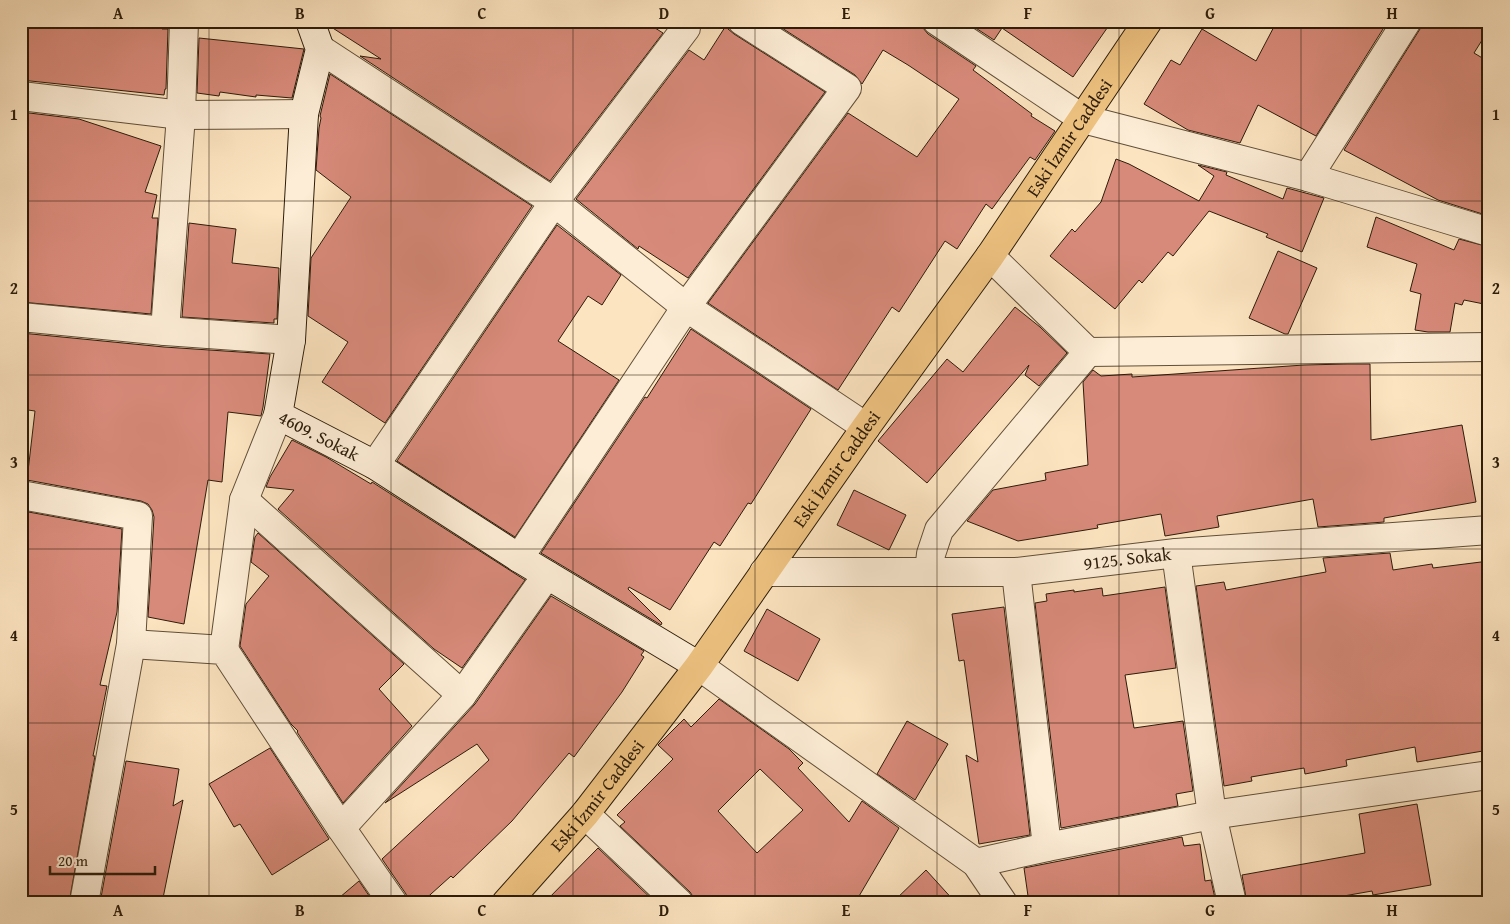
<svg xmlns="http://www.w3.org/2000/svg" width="1510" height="924" font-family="'Gentium Book Plus',serif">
<rect width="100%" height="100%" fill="#fce4c0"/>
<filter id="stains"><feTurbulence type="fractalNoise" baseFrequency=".004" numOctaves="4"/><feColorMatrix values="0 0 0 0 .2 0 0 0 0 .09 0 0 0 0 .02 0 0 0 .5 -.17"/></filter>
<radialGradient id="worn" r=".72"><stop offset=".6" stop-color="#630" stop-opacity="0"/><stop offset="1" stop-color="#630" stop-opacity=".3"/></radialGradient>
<g fill="#d88a7a" stroke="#2c1c0a" fill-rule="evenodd">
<path d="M21 21H163L162 29H168L166 89H165L164 95 21 80Z"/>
<path d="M327 21H644L663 33 550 181 360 56 381 59 328 25Z"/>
<path d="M771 21H922L923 28 928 34 976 66 973 70 1032 114 1031 116 1055 131 1035 160 1030 157 992 209 986 204 957 249 945 241 899 312 892 307 838 390 708 303 848 113 917 157 959 99 908 65 883 50 862 84 855 75Z"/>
<path d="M965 21H1112L1073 77 1002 28 994 40Z"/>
<path d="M1277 21H1388L1316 136 1258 105 1240 143 1188 130 1144 104 1171 60 1180 65 1202 29 1256 61Z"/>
<path d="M1423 21H1489V29L1474 53 1489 62V216L1438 200 1344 150 1420 29Z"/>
<path d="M727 24 728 29 734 34 825 92 688 278 639 246 638 249 576 199 689 50 704 60Z"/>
<path d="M199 38 304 49 292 98 256 95V97L220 92 219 96 197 93Z"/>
<path d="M330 74 532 206 385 423 322 382 348 342 308 316 311 258 351 197 316 170 319 128 321 118 320 116Z"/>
<path d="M21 112 79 119 161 146 145 192 157 195 152 218H158L151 314 21 302Z"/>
<path d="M1116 159 1129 164 1199 201 1214 176 1198 165 1227 172 1226 175 1283 199 1287 188 1324 198 1302 252 1266 237 1268 234 1209 211 1173 256 1168 252 1142 283 1139 280 1115 309 1050 256 1072 229 1075 232 1101 202Z"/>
<path d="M1376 217 1454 250 1459 239 1489 247V305L1464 300 1462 305 1455 303 1450 332H1428L1415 330 1421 294 1410 291 1417 264 1367 247Z"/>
<path d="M189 223 236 229 232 263 279 268 277 319H274V323L182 317Z"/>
<path d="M557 225 621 275 602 305 588 296 558 341 619 380 515 537 397 461Z"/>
<path d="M1278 251 1317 268 1288 334H1285L1249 318Z"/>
<path d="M1015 307 1040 327 1067 353 1039 386 1025 375 1029 365 927 483 878 441 947 359 963 372Z"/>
<path d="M691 329 811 409 751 504 748 503 720 546 714 542 670 610 629 587 628 589 662 623 661 625 541 553 645 397 647 398Z"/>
<path d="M21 333 164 347 270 354 263 407 261 416 228 412 222 482 208 480 184 624 148 617 154 517 152 510 148 504 141 501 27 480 35 411 21 409Z"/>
<path d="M1347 364H1370L1371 440 1462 425 1476 502 1384 518V522L1318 527 1313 499 1217 516 1219 527 1165 536 1161 514 1097 525 1098 528 1018 541 967 521 993 490 1046 480 1045 473 1088 465 1083 382 1093 370 1101 376 1132 374V377L1304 365Z"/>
<path d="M292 440 326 457 371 484 372 482 525 580 462 668 434 649 278 509 294 490 266 487 270 477Z"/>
<path d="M854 490 906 515 889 550 837 525Z"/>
<path d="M23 511 122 529 117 612 100 685 107 686 93 756H95L69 903H21V750L28 722 21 721V524Z"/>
<path d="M258 533 404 664 379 689 412 726 343 803 297 732 298 731 291 724 240 646 246 604 269 576 251 562 255 537Z"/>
<path d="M1390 553 1393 570 1432 564 1433 568 1489 561V750L1417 762 1415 747 1346 760 1347 766 1305 774 1304 768 1251 777 1252 781 1224 786 1196 586 1224 582 1226 590 1326 572 1323 558Z"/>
<path d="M1165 587 1176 668 1125 675 1134 728 1183 721 1193 791 1176 794 1178 806 1061 828 1035 603 1047 601 1046 594 1074 590V592L1102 588 1103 596Z"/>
<path d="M551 596 644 651 641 655 644 657 622 692 574 757 569 753 512 821 453 878 451 876 421 903H408L406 894 382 859 489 760 477 744 385 803 475 704Z"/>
<path d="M1004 607 1030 835 979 844 966 755 978 762 964 660 959 661 952 614Z"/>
<path d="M767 609 820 639 798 681 744 651Z"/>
<path d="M719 699 789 749 803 763 798 768 849 822 862 801 899 828 855 903H694V898L690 892 620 826 625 822 617 815 673 759 658 745 684 719 691 727ZM760 769 803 810 757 853 718 811Z"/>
<path d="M907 721 948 744 915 800 877 774Z"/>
<path d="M270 748 329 839 272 875 240 824 234 827 209 784Z"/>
<path d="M126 761 179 769 173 806 183 800 162 903H100Z"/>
<path d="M1417 804 1431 885 1373 895 1372 891 1304 903H1247L1242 875 1365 853 1359 814Z"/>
<path d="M1182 837 1184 846 1200 844 1205 881 1211 880 1216 903H1029L1024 868Z"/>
<path d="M598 848 656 903H544Z"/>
<path d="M926 870 956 903H892Z"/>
<path d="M359 881 374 903H333Z"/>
</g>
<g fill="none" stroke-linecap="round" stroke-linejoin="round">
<g stroke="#604e38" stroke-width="30">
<g id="street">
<path d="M937 21 1083 119 1308 177 1489 232"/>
<path d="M320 49 554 202 686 307 866 427"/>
<path d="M21 96 181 115 304 114"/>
<path d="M1308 177 1407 21"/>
<path d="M990 256 1088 352 1489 347"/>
<path d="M21 317 165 331 291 340"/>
<path d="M165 331 181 115 184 21"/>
<path d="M375 465 554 202 686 28"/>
<path d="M21 495 138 516 131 644 84 903"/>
<path d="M244 500 462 695"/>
<path d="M1176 553 1212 815 1232 903"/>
<path d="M519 558 686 307 847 88 742 21"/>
<path id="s1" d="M764 572H1016L1176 553 1489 530"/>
<path d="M929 572 931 554 939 530 1088 352"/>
<path d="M1016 572 1047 847"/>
<path d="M131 644 224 650 341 828 393 903"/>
<path d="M224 650 244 500 278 415"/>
<path d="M699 666 976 863 1003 903"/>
<path d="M585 814 679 903"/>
<path d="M341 828 462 695 547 575"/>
<path d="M976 863 1047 847 1212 815 1489 775"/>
</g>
</g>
<g stroke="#2c1c0a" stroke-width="30">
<g id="secondary">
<path id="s2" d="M310 21 320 49 304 114 291 340 278 415 375 465 519 558 699 666"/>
</g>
</g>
<g stroke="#2c1c0a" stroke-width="30">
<g id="primary">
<path id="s3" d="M506 903 585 814 699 666 866 427 990 256 1148 21"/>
</g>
</g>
<use href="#street" stroke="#fdedd6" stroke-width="28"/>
<use href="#secondary" stroke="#fdedd6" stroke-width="28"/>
<use href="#primary" stroke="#eec280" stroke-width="28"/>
</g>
<path fill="none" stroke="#2c1c0a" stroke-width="1" stroke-opacity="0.55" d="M209 21V903M391 21V903M573 21V903M755 21V903M937 21V903M1119 21V903M1301 21V903M21 201H1489M21 375H1489M21 549H1489M21 723H1489"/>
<g text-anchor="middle" stroke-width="4" stroke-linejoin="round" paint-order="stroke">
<g font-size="18" fill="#2c1c0a" stroke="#fdedd6">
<text dy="6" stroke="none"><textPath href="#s3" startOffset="951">Eski İzmir Caddesi</textPath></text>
<text dy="6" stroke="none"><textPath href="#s2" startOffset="445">4609. Sokak</textPath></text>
<text dy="6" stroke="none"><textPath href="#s3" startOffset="546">Eski İzmir Caddesi</textPath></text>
<text dy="6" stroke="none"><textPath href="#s1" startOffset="364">9125. Sokak</textPath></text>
<text dy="6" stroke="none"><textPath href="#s3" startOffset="141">Eski İzmir Caddesi</textPath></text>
</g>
</g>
<rect width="1510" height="924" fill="none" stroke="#fce4c0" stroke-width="55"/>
<path d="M50 866v8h105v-8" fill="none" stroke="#2c1c0a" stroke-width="2.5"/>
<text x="58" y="866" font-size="15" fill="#2c1c0a" stroke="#fdedd6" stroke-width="4" paint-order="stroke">20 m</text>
<rect x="28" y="28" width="1454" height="868" fill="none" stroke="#2c1c0a" stroke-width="2"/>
<g font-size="16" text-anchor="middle" font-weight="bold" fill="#2c1c0a">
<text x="118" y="19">A</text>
<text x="300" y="19">B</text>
<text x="482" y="19">C</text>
<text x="664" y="19">D</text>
<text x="846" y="19">E</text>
<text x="1028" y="19">F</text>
<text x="1210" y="19">G</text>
<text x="1392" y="19">H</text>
<text x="14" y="120">1</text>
<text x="1496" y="120">1</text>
<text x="14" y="294">2</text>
<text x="1496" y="294">2</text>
<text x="14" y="468">3</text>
<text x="1496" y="468">3</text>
<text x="14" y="641">4</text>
<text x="1496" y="641">4</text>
<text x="14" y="815">5</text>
<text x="1496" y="815">5</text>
<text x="118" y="916">A</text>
<text x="300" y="916">B</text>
<text x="482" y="916">C</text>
<text x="664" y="916">D</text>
<text x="846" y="916">E</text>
<text x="1028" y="916">F</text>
<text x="1210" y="916">G</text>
<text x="1392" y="916">H</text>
</g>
<rect width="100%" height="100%" filter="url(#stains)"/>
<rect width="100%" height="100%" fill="url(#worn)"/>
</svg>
